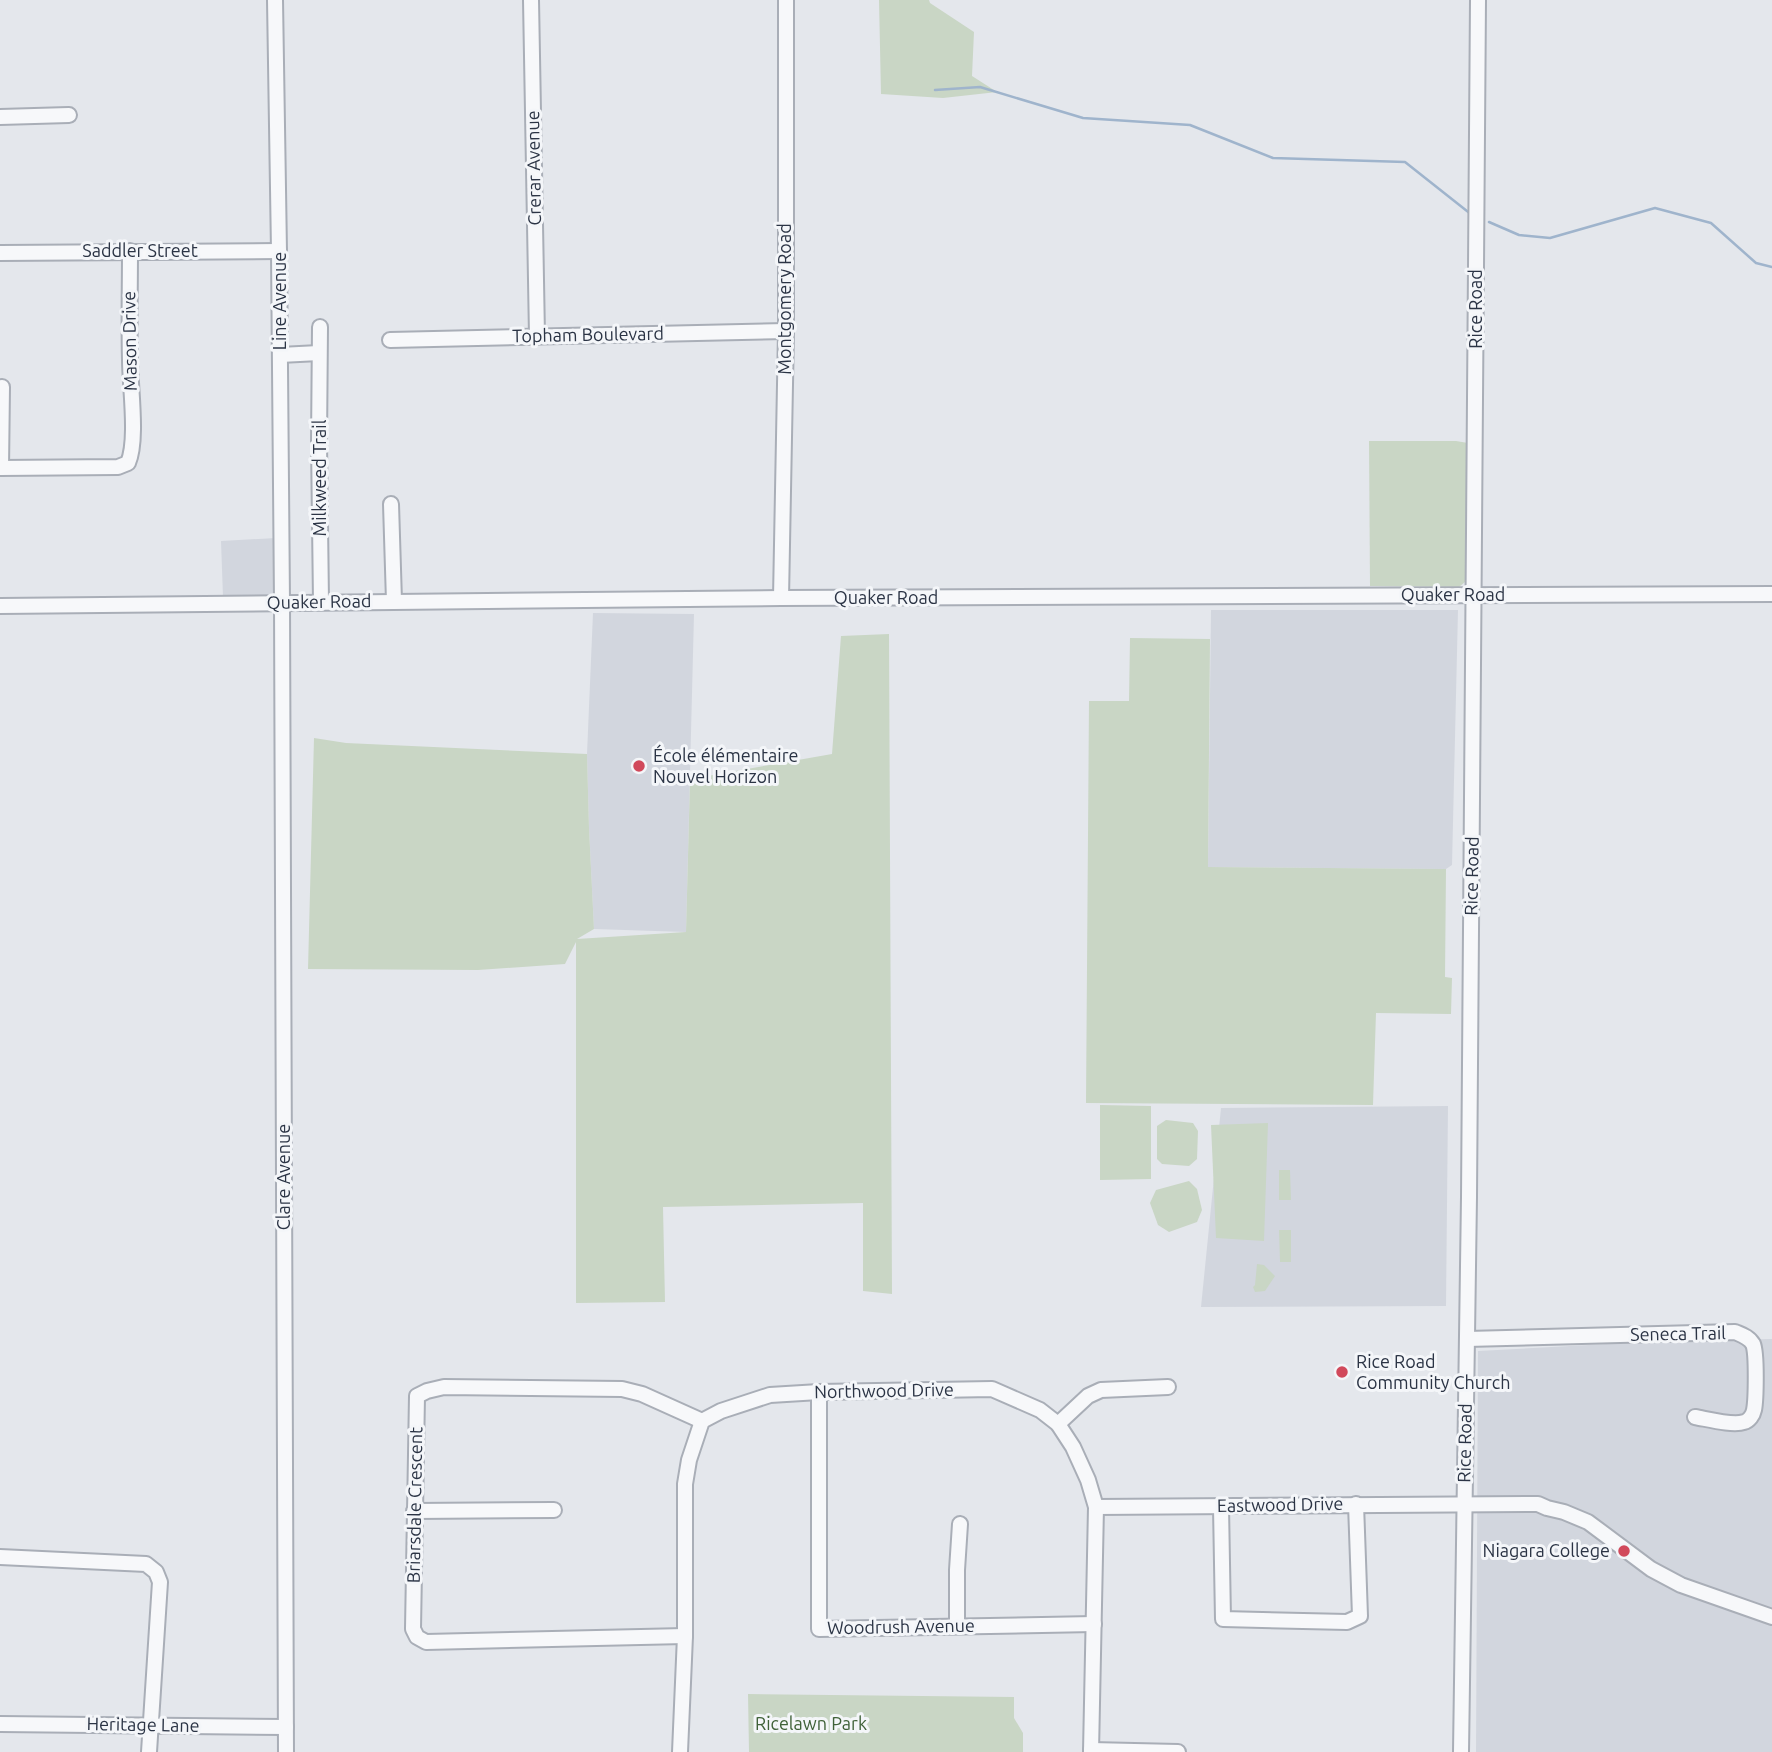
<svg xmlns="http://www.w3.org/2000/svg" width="1772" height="1752" font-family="Ubuntu,sans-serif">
<rect width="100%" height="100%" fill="#e4e7ec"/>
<g fill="#d2d6de">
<path d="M276 538 277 596 223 597 221 541Z"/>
<path d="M1211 610H1458L1452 865 1446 869 1208 867Z"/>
<path d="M593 613 694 614 686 932 594 929 589 828 587 754Z"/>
<path d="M1448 1106 1446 1306 1201 1307 1221 1108Z"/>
<path d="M1772 1339V1752H1476L1478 1351 1662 1341Z"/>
</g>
<g fill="#c9d6c5">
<path d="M879 0H929L930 3 974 32 972 76 997 92 943 98 881 94Z"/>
<path d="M1369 441H1456L1468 443 1465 582 1459 587 1370 586Z"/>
<path d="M889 634 892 1294 863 1291V1203L663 1207 665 1302 576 1303V942L565 964 478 970 308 969 314 738 346 743 587 754 589 828 594 929 577 939 686 932 690 779 832 754 841 636Z"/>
<path d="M1130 638 1210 639 1208 867 1446 869 1445 977 1452 978 1451 1014 1376 1013 1373 1105 1086 1103 1089 701H1129Z"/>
<path d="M1100 1105 1151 1106V1179L1100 1180Z"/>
<path d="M1166 1120 1193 1123 1198 1131 1197 1159 1189 1166 1162 1164 1157 1159V1126Z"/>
<path d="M1268 1123 1264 1241 1216 1238 1211 1125Z"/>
<path d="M1279 1170H1290L1291 1200H1279Z"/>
<path d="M1189 1181 1197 1189 1202 1210 1197 1222 1169 1232 1158 1225 1150 1203 1156 1190Z"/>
<path d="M1279 1230H1291V1262H1280Z"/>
<path d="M1257 1264 1264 1265 1275 1276 1265 1291 1255 1292 1253 1287 1255 1285Z"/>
<path d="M748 1694 1014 1697V1718L1023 1733V1752H749Z"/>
</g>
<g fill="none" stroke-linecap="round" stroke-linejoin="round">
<g stroke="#9fb4cc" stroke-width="2.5">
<path d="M935 90 980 87 1083 118 1190 125 1273 158 1405 162 1472 215"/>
<path d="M1489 222 1519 235 1550 238 1655 208 1711 223 1756 263 1772 267"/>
</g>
<g stroke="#a9aeb7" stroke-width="18">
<g id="minor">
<path d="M275 0 279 251 282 602 286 1752"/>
<path d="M531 0 537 336"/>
<path d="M0 117 69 115"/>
<path d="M0 253 279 251"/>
<path d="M320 327 319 442 321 602"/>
<path d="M390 340 786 331"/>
<path d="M280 355 319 353"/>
<path d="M0 468 118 467 128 463C138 440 130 387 130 360 129 324 130 287 130 251"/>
<path d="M1 468 2 387"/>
<path d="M391 504 394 601"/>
<path d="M781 598 786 331V0"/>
<path d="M0 606 781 598 1772 594"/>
<path d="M1467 1339 1735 1332C1742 1335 1749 1337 1753 1344 1757 1353 1756 1400 1754 1410 1753 1415 1749 1421 1744 1422 1733 1426 1707 1419 1695 1417"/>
<path d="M819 1392V1629L1094 1624"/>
<path d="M1058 1424 1088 1396 1101 1390 1168 1387"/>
<path d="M1096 1507 1538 1504 1547 1508 1564 1512 1588 1522 1651 1569 1681 1585 1772 1617"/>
<path d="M1221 1507 1223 1619 1347 1622 1360 1616 1356 1504"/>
<path d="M414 1511 554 1510"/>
<path d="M0 1557 146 1564 156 1572 160 1582 149 1752"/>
<path d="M957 1626V1570L960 1524"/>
<path d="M685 1636 426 1642 417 1637 413 1629 417 1396 427 1391 444 1387 622 1389 642 1394 702 1421"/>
<path d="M0 1724 286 1727"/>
<path d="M1091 1750 1178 1752"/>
<path d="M680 1752 685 1636V1484L689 1460 702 1421 721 1411 770 1395 819 1392 992 1389 1040 1410 1058 1424 1073 1447 1088 1480 1096 1507 1091 1752"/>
<path d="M1461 1752 1469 1197 1478 0"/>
</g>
</g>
<use href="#minor" stroke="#f7f8fa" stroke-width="14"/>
</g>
<g fill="#d1495b" stroke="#f4f6f9" stroke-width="2.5">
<circle cx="639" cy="766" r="7"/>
<circle cx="1342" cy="1372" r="7"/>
<circle cx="1624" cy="1551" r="7"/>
</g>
<g text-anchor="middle" stroke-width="6" stroke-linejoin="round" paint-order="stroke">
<g font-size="18" fill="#2b3445" stroke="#f4f6f9">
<text transform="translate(534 168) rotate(-91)" y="6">Crerar Avenue</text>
<text x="140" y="257">Saddler Street</text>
<text transform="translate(785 299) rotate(-90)" y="6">Montgomery Road</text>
<text transform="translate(280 301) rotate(-90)" y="6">Line Avenue</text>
<text transform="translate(1476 309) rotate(-90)" y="6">Rice Road</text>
<text transform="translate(588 335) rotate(-1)" y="6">Topham Boulevard</text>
<text transform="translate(130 341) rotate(-91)" y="6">Mason Drive</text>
<text transform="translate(320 478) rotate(-90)" y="6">Milkweed Trail</text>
<text x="1453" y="601">Quaker Road</text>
<text x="886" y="604">Quaker Road</text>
<text transform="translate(319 602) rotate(-1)" y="6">Quaker Road</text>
<text transform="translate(1472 876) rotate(-89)" y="6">Rice Road</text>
<text transform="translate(284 1177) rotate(-90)" y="6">Clare Avenue</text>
<text transform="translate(1678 1334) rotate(-1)" y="6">Seneca Trail</text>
<text transform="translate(884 1391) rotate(-1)" y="6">Northwood Drive</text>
<text transform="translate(1465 1443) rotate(-89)" y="6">Rice Road</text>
<text transform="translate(415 1505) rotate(-89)" y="6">Briarsdale Crescent</text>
<text transform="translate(1280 1505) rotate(-1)" y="6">Eastwood Drive</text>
<text transform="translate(901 1627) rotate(-1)" y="6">Woodrush Avenue</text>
<text transform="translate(143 1725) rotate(1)" y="6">Heritage Lane</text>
</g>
<g font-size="18" fill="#2b3445" stroke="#f4f6f9" text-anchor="start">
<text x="653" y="762">École élémentaire<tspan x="653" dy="21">Nouvel Horizon</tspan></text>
<text x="1356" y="1368">Rice Road<tspan x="1356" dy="21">Community Church</tspan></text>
<text x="1610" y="1557" text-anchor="end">Niagara College</text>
</g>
<g font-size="18" fill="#3f6138" stroke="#f4f6f9">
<text x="811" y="1730">Ricelawn Park</text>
</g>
</g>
</svg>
